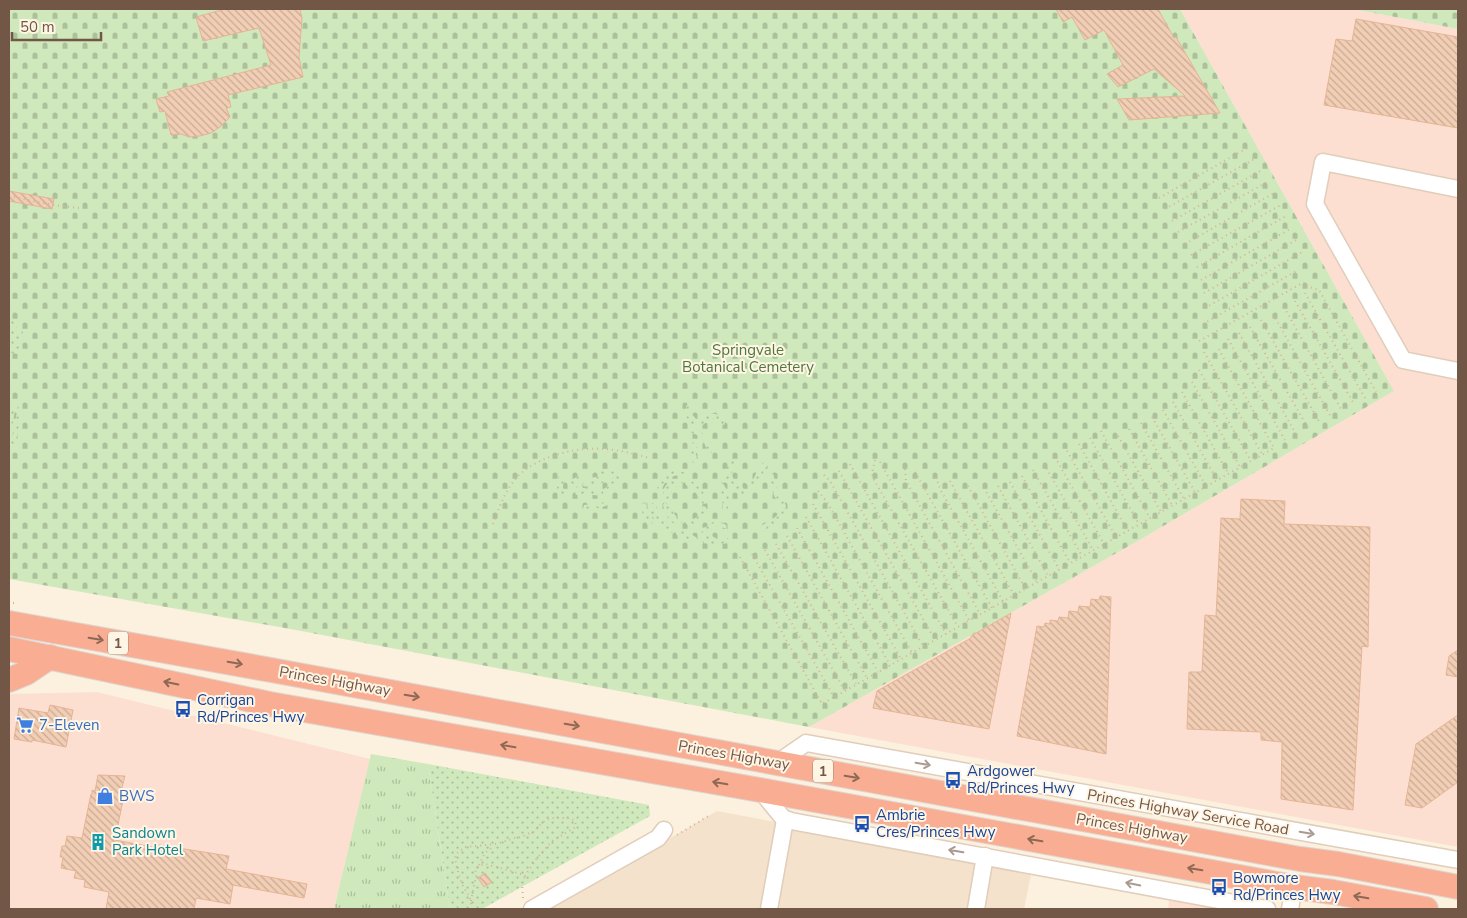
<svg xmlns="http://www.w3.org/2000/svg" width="1467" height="918" font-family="'Nunito Sans',sans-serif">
<defs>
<pattern id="grass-tufts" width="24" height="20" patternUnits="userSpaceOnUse" patternTransform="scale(1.25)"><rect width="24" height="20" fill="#cfe9bd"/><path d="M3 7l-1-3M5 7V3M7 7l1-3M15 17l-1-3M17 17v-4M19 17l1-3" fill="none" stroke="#acc09b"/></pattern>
<pattern id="cemetery-stones" width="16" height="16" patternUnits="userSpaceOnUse" patternTransform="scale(1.25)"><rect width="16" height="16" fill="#cfe9bd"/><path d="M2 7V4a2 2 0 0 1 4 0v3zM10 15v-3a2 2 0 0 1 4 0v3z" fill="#acc09b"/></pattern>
<pattern id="park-dots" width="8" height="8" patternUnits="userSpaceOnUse" patternTransform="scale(1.25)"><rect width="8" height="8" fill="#cfe9bd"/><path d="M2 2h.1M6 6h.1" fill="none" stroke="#acc09b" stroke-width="1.8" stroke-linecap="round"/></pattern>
<pattern id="building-back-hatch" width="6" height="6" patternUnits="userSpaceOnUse" patternTransform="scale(1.25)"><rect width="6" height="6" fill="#f2ceb5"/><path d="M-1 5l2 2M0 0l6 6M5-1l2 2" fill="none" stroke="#c8aa95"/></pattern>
</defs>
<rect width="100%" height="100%" fill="#fcf1de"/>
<path fill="#f4e2cc" d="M717 811 1032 870 1024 909H548Z"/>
<g fill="#fddfd1">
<path d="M1180 9H1353L1458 29V847L809 727 1136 542 1394 391Z"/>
<path d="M97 692 370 759 334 909H9V694Z"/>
<path d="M1170 895 1250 909H1168Z"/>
</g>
<path fill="url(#grass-tufts)" d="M371 754 428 764 450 909H334Z"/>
<g fill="url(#cemetery-stones)">
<path d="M9 9H1180L1394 391 1136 542 809 727 296 630 9 579Z"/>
<path d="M1353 9H1458V29Z"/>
</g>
<g fill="url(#park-dots)">
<path d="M9 318 18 320 16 329 23 331 18 354 12 353 10 362H9Z"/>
<path d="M11 404 16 405 9 444V419Z"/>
<path d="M689 404 691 413 696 419 695 423 693 425 689 423 686 415V406Z"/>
<path d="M18 406 22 407 15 449 10 448Z"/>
<path d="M708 413C716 413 723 416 725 424L723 425C711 413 710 421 700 427L698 424 703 416Z"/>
<path d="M691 429C704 429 712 443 712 455H709C704 443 704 436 689 432Z"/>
<path d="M695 440H697L699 442C694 453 695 454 701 465L699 466C687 462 687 449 695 440Z"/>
<path d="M734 459H737V461C721 487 749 477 744 498L741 500C739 497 739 492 736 489 736 489 730 485 729 485 721 477 727 464 734 459Z"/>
<path d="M766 461 769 464C768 466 764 469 764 471 759 480 764 488 749 486L739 478V475H742L748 480H753L760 465Z"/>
<path d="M600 469 615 471 620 475C619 484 614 489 608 494L604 489 610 484 613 478 607 475 600 474Z"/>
<path d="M672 471 685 472 686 475C682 476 678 475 674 476 665 478 663 489 658 494 655 484 663 476 672 471Z"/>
<path d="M771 473H773L779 497 777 500C772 495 769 481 771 473Z"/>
<path d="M581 474 584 479 576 483 578 486 574 491 567 483Z"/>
<path d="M558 477 564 478 563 488 567 494 563 498 557 488Z"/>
<path d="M596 477 604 478 606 480C599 487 591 488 583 486V483L590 478Z"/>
<path d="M673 479H680L683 483 673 489 668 499 665 500C660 492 665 484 673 479Z"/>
<path d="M689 480C699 484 707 493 706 504L702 503 696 493 686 485 685 482Z"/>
<path d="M719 481 722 482C728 490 732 501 727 510L723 509 722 494 717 483Z"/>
<path d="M580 487 592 490H603V496L583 494 579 496 575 494Z"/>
<path d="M607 501 608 505C600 508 592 510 583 509L584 505 598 504Z"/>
<path d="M784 501 786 506C783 521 770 526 759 533L758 529C769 518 780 521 781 502Z"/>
<path d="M665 502C671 507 674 516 682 522L681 526C670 525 665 515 663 505Z"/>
<path d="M646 503 651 521 654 526 653 529H650C645 522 642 512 640 504Z"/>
<path d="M648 503H656L659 516 672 527 673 529 672 533H667C656 524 651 517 648 503Z"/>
<path d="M703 506 706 507C708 519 697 528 686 524V521C695 520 701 516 703 506Z"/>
<path d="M718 520 726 525 728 529 716 526C708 528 703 536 694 532V530L706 527 711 523Z"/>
<path d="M684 530 699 539V541C692 543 681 539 676 534V532Z"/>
<path d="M707 533 717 539 729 538 731 541C725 546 712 544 703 543L702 540Z"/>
<path d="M428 764 649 805 650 816 482 909H450Z"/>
</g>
<g fill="url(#building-back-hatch)" stroke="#e5b495">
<path d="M225 9H300L302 18 299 57 303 77 228 95 231 107 226 108 230 117 220 127 211 133 200 136 189 137 181 134 171 135 165 111 160 112 156 99 169 96 167 92 271 65 259 28 203 41 196 17Z"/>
<path d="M1056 9H1158L1174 38 1176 37 1220 113 1129 120 1117 99 1185 96 1154 69 1118 87 1107 74 1123 65 1104 30 1085 40 1072 17 1063 22Z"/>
<path d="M1356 19 1458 37V128L1324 105 1336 39 1352 41Z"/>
<path d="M9 191 54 199 52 209 9 201Z"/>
<path d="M1241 499 1285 501 1284 524 1370 527 1368 647 1362 646 1353 810 1281 799 1282 742 1261 740V732L1187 729 1189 672H1202L1205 615 1216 616 1221 518 1240 519Z"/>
<path d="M1100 596 1111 597 1106 754 1017 736 1037 626 1044 627 1045 623 1050 624V620L1058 621 1059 617 1068 618 1069 611 1078 612 1079 606 1090 607 1091 599 1099 600Z"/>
<path d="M1011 613 989 729 873 708 877 691 971 638V636Z"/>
<path d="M1458 650V677L1446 675 1449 656Z"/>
<path d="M50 705 73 710 66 747 32 740V742L14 739 19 708 48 713Z"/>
<path d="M1458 715V782L1422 808 1405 805 1416 744Z"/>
<path d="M98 775 125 776 120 795 122 796 121 799 123 800 115 840 158 848 159 845 229 856 226 869 307 884 304 898 233 885 230 904 196 898 194 909H106L109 892 84 887 85 880 74 878 76 871 61 868 63 857H60L62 846H65L67 836 82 838 91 794H92V790L95 791Z"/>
<path d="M485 873 492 882 484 887 478 878Z"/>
</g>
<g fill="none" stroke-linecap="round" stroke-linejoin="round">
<g stroke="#e0cdba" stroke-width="19">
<g id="minor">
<path d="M1458 189 1323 162 1315 204 1403 360 1458 371"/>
<path d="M777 763 806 743 1458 860"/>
<path d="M760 790 783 818 791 821 1267 909"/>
<path d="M532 909 658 838 664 830"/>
<path d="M769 909 785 820"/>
<path d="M976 909 985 856"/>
<path d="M1290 909 1294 887"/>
</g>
</g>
<g stroke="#ddd6d3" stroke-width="26">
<g id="highway">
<path d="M9 623 271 670 1300 859 1338 864 1458 887"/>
<path d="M9 649 270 704 760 790 1294 887 1333 892 1426 909"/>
<path d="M9 680 26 673 50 657"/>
</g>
</g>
<g stroke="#d6b199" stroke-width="2" stroke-dasharray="1 4" stroke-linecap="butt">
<path d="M9 196 53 205 79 208"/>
<path d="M1159 198 1249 147"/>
<path d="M1165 209 1256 158"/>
<path d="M1172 221 1262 170"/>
<path d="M1178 232 1269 181"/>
<path d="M1185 244 1274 193"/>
<path d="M1191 255 1281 205"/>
<path d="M1197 267 1286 216"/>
<path d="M1201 280 1292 228"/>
<path d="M1306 286 1319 290 1376 392"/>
<path d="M1204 293 1298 239"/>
<path d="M1305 293 1365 398"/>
<path d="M1295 301 1354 404"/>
<path d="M1284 307 1342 411"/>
<path d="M1205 308 1304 251"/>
<path d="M1273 314 1331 417"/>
<path d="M1261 320 1320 423"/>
<path d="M1203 324 1298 270"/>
<path d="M1250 327 1309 430"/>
<path d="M1239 333 1297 436"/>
<path d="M1228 339 1286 442"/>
<path d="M1199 341 1304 282"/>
<path d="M1204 352 1262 454"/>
<path d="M1199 370 1251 461"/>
<path d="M1192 382 1240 467"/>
<path d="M1182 392 1228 473"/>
<path d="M1173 402 1217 480"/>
<path d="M1163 410 1206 486"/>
<path d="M1152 417 1195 492"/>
<path d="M1141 423 1184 499"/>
<path d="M1129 429 1172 505"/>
<path d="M1101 431 1150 518"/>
<path d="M1118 436 1161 512"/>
<path d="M1090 438 1139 524"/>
<path d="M1079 444 1127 530"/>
<path d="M1067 451 1116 537"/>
<path d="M1055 457 1104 544"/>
<path d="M875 460 872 473 873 478 958 627"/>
<path d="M880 462 969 620"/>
<path d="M850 464 946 634"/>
<path d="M1044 464 1093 550"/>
<path d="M905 469 906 481 980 614"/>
<path d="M1033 470 1082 556"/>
<path d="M839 471 935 640"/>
<path d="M915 472 992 608"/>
<path d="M824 475 830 481 923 646"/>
<path d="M1022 476 1070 563"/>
<path d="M936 477 940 489 1003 601"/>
<path d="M950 481 1014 595"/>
<path d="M1010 482 1059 569"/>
<path d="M968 486 1025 588"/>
<path d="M998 486 1048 576"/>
<path d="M984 488 1037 582"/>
<path d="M818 491 827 502 912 653"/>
<path d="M813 504 901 659"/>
<path d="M806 517 890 665"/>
<path d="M493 524C499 507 506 489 518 476 526 468 537 462 547 458 585 444 611 447 649 458"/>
<path d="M797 528 878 672"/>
<path d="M787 536 867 678"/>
<path d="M776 544 856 684"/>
<path d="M765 550 845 691"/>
<path d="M752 554 834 697"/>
<path d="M740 557 822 704 1274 448 1217 346"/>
<path d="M13 603H17"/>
<path d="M677 835 710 815"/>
<path d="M479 865 485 853 494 846"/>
<path d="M523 898 522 883 525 876"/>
<path d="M471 901 476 876 475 872 478 866 486 864 521 874 525 876 537 858 552 841 574 828 576 825 575 821C571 818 568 818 563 818 547 817 544 820 534 832L529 833 522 837 515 838 496 844 465 847 456 854 455 859 458 872 463 886 470 898 472 909"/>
</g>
<use href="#minor" stroke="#fff" stroke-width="16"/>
<use href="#highway" stroke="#f9ae93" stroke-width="24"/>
</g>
<defs><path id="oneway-shaft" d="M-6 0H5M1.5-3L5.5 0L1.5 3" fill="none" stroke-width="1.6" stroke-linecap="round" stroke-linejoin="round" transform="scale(1.25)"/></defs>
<g stroke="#8d6855">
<use href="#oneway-shaft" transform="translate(96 639) rotate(10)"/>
<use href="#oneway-shaft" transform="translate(235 663) rotate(10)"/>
<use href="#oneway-shaft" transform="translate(171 683) rotate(-168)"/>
<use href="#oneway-shaft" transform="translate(412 696) rotate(10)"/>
<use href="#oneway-shaft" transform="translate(572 725) rotate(10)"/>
<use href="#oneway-shaft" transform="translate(508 746) rotate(-170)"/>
<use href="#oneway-shaft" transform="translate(852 777) rotate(10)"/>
<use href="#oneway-shaft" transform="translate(720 783) rotate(-170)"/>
<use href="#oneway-shaft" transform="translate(1035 840) rotate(-170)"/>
<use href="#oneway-shaft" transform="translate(1195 869) rotate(-170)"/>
<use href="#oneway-shaft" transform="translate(1361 897) rotate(-170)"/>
</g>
<g stroke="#aa9a90">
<use href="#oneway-shaft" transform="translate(923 764) rotate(10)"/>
<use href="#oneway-shaft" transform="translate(1307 833) rotate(10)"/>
<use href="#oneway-shaft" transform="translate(956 851) rotate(-170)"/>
<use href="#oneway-shaft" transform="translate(1133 884) rotate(-169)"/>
</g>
<defs>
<g id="bus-bare" transform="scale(1.35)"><path d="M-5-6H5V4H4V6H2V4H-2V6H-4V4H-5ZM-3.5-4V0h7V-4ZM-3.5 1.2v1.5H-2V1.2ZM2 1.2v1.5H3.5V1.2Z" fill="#1a4fb4" stroke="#fff5e4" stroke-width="2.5" paint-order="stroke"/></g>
<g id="supermarket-bare" transform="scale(1.35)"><path d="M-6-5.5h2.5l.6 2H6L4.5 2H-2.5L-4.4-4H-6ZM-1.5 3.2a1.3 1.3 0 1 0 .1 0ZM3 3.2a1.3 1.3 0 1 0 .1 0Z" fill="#3f7fe0" stroke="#fff5e4" stroke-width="2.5" paint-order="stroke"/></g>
<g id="shop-bare" transform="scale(1.35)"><path d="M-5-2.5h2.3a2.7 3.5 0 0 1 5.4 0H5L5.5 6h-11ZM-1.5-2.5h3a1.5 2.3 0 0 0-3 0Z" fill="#3f7fe0" stroke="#fff5e4" stroke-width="2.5" paint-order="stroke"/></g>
<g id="building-bare" transform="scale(1.35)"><path d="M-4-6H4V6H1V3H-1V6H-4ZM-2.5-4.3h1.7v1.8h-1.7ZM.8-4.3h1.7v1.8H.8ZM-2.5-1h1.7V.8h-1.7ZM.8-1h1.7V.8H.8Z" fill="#0f9aa8" stroke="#fff5e4" stroke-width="2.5" paint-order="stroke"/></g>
</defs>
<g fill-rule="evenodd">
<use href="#bus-bare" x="183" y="709"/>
<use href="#supermarket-bare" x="25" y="725"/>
<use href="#bus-bare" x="953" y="780"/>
<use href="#shop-bare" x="105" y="796"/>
<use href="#bus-bare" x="862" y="824"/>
<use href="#building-bare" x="98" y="842"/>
<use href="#bus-bare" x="1219" y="887"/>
</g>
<g text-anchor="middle" stroke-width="4" stroke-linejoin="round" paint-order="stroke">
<g fill="#fff5e4" stroke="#9c8675" stroke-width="1">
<rect x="108" y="631.5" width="20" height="23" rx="4"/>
<rect x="813" y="759.5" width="20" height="23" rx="4"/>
</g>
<g font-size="14" font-weight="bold" fill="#725646">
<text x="118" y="648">1</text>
<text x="823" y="776">1</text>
</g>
<g font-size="15" fill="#4f783e" stroke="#fff5e4">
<text x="748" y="355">Springvale<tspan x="748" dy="17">Botanical Cemetery</tspan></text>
</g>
<g font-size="15" fill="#725646" stroke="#fff5e4">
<text transform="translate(335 681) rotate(10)" y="5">Princes Highway</text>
<text transform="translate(734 755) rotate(10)" y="5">Princes Highway</text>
<text transform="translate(1188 812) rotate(10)" y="5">Princes Highway Service Road</text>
<text transform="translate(1132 828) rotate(10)" y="5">Princes Highway</text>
</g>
<g font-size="15" fill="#164399" stroke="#fff5e4" text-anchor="start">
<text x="197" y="705">Corrigan<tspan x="197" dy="17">Rd/Princes Hwy</tspan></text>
<text x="967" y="776">Ardgower<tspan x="967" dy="17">Rd/Princes Hwy</tspan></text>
<text x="876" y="820">Ambrie<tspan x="876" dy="17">Cres/Princes Hwy</tspan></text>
<text x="1233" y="883">Bowmore<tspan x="1233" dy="17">Rd/Princes Hwy</tspan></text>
</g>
<g font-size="15" fill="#366cbe" stroke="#fff5e4" text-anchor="start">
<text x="39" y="730">7-Eleven</text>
<text x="119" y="801">BWS</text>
</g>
<g font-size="15" fill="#0d838f" stroke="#fff5e4" text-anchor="start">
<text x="112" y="838">Sandown<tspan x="112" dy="17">Park Hotel</tspan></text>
</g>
</g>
<rect width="1467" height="918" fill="none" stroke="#725646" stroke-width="20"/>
<path d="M12 32v8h89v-8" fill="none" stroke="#725646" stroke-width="2.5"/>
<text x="20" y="32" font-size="15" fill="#725646" stroke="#fff5e4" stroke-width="4" paint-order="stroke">50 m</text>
</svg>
